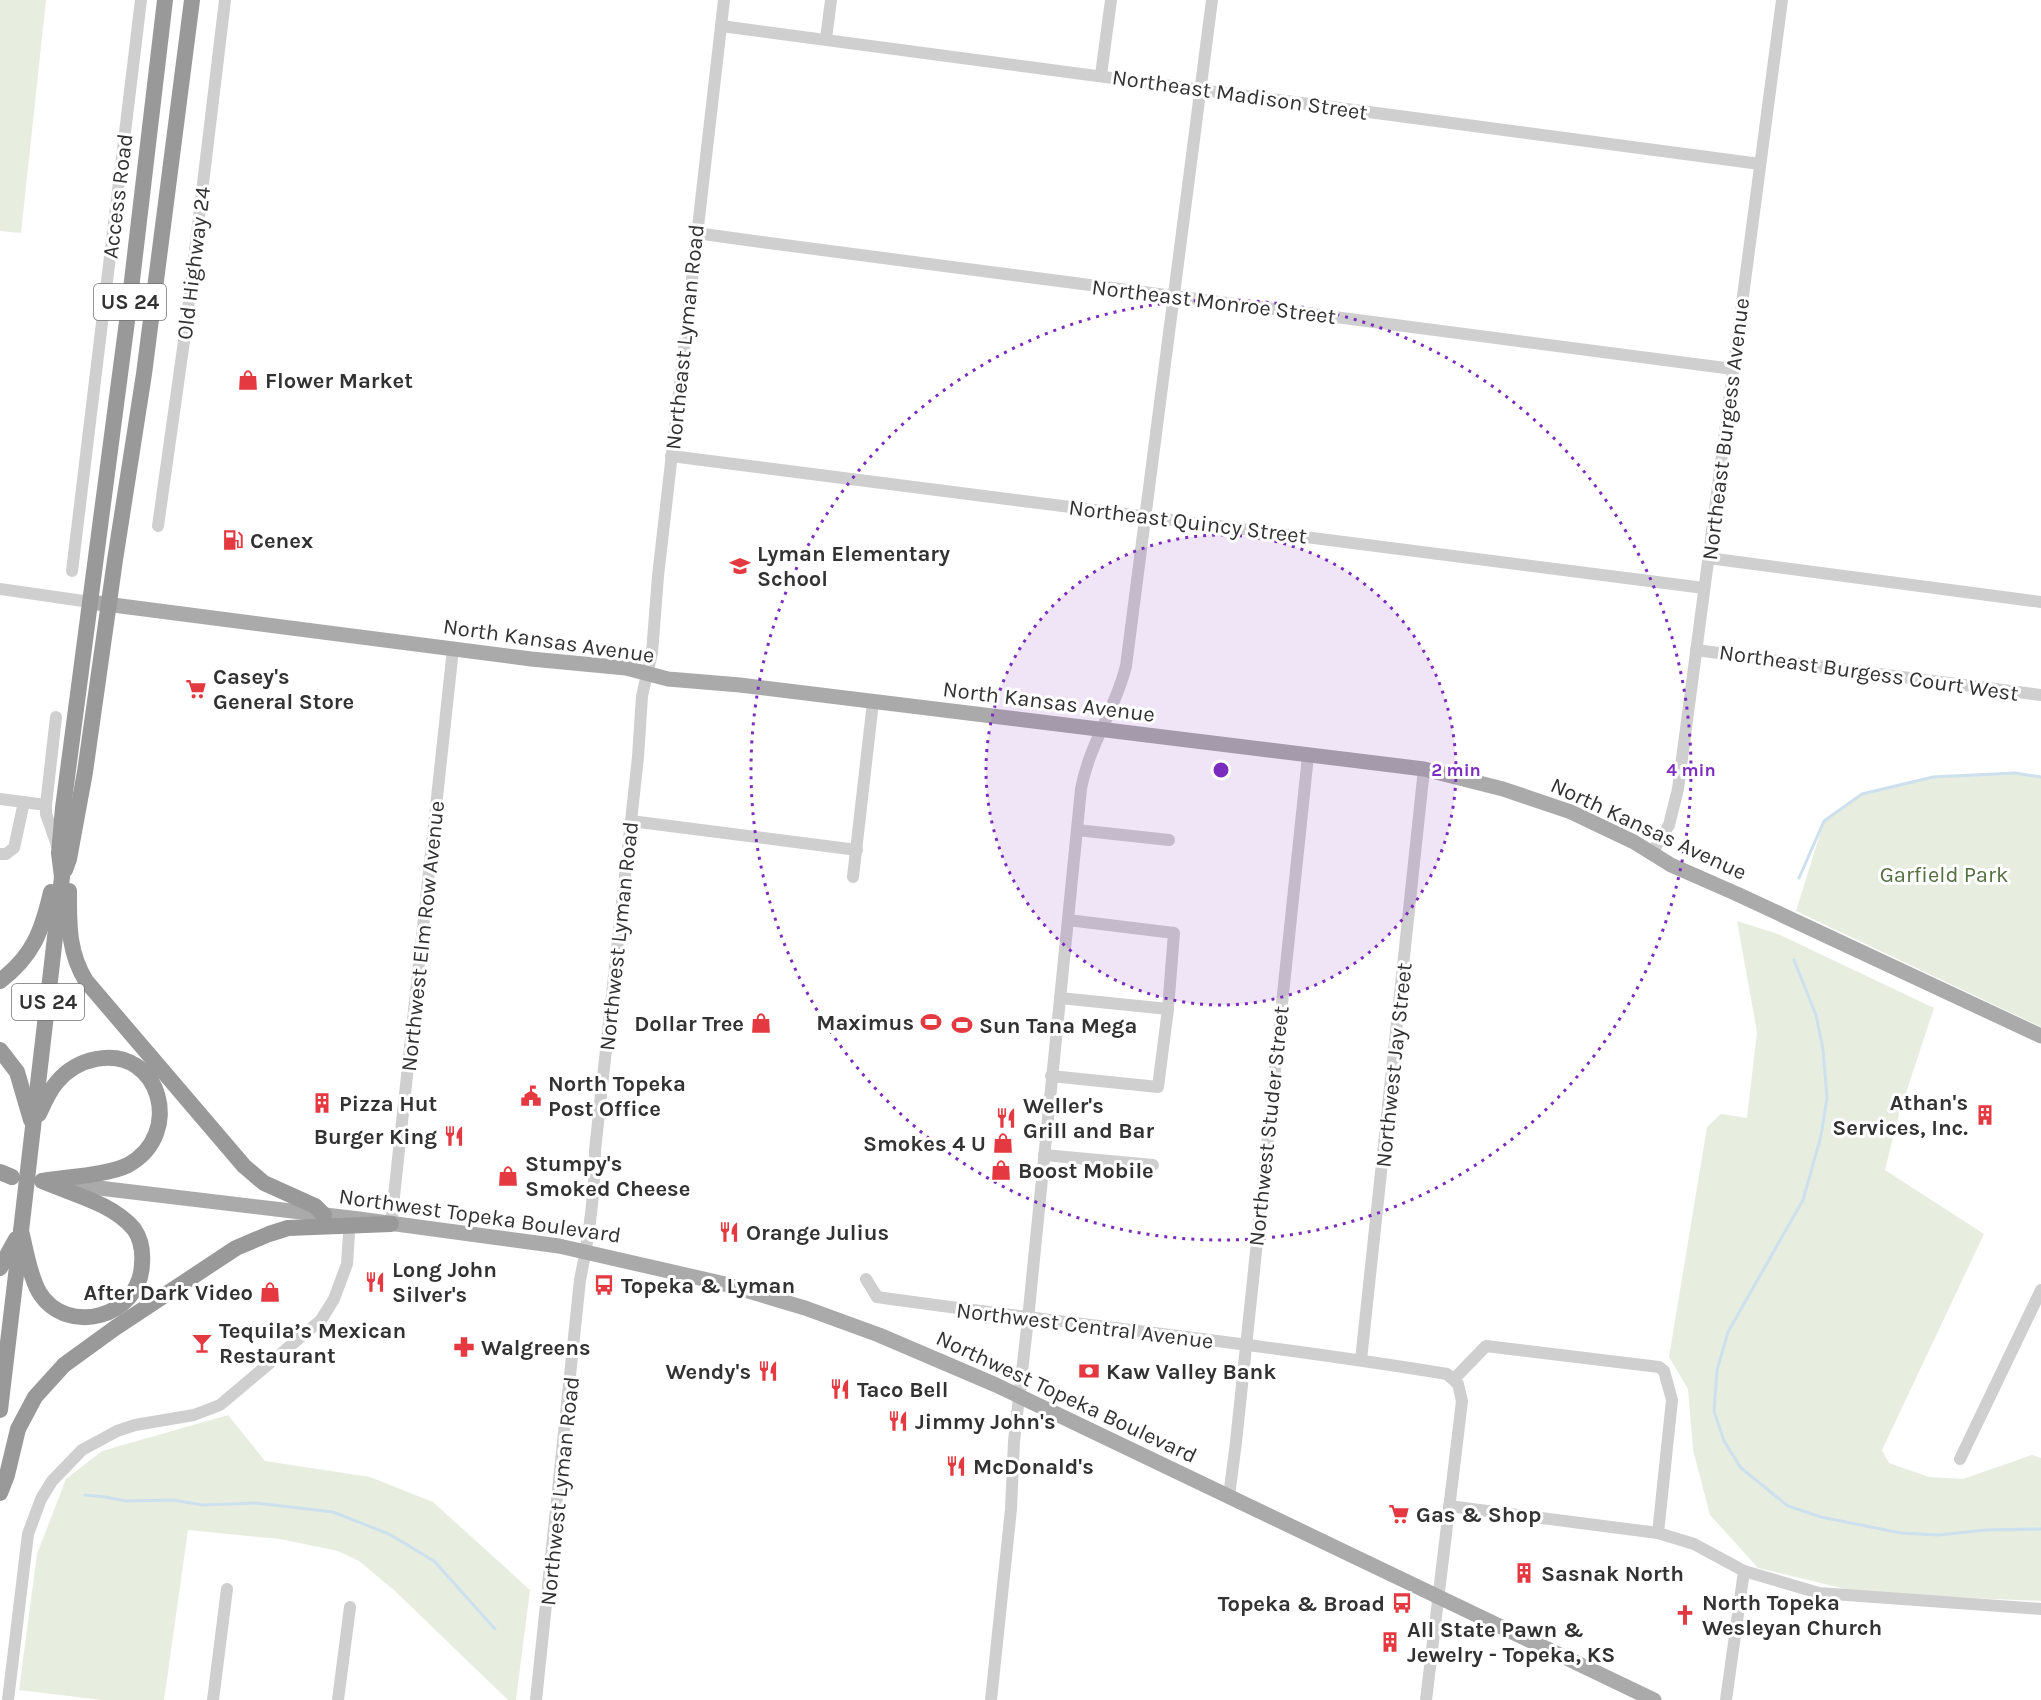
<svg xmlns="http://www.w3.org/2000/svg" width="2041" height="1700" font-family="Karla,sans-serif">
<rect width="100%" height="100%" fill="#fff"/>
<g fill="#e7eee0">
<path d="M0 0H46L21 233 0 231Z"/>
<path d="M2015 773 2041 777V1027L1796 911 1824 821 1862 794 1933 777Z"/>
<path d="M1737 921 1778 934 1934 1008 1899 1114 1885 1170 1984 1234 1882 1450 1889 1463 1929 1477 1963 1479 2032 1455 2041 1458V1601L1862 1593 1758 1568 1710 1515 1693 1450 1688 1389 1669 1357 1707 1127 1721 1114 1747 1118 1757 1032Z"/>
<path d="M228 1415 265 1461 370 1477 433 1502 530 1590 516 1700H508L395 1591 359 1561 338 1551 280 1539 188 1530 164 1700H102L19 1690 37 1554 66 1479 102 1451Z"/>
</g>
<g fill="none" stroke-linecap="round" stroke-linejoin="round">
<g stroke="#cde0ed" stroke-width="3">
<path d="M1799 878 1824 821 1862 794 1933 777 2015 773 2041 777"/>
<path d="M1794 960 1816 1015 1823 1049 1827 1098 1821 1136 1803 1200 1728 1332 1717 1370 1714 1411 1724 1441 1741 1468 1788 1506 1821 1517 1901 1533 1939 1535 1985 1530 2041 1529"/>
<path d="M85 1495 105 1497 126 1501 173 1500 203 1505 256 1503 333 1512 389 1534 434 1561 495 1629"/>
</g>
<g stroke="#cfcfcf" stroke-width="12">
<path d="M721 26 1760 164"/>
<path d="M826 39 831 0"/>
<path d="M1101 75 1111 0"/>
<path d="M696 233C1041 281 1387 321 1733 369"/>
<path d="M671 456 1704 588"/>
<path d="M158 526 185 334 225 0"/>
<path d="M1708 558 2041 602"/>
<path d="M72 571 141 0"/>
<path d="M0 589 90 602"/>
<path d="M1696 650 2041 695"/>
<path d="M56 717 46 805V814L58 848"/>
<path d="M0 799 46 805"/>
<path d="M631 821 857 850"/>
<path d="M1077 830 1169 840"/>
<path d="M1652 853 1669 825 1678 789 1782 0"/>
<path d="M0 854H6L14 848 24 802"/>
<path d="M853 877 873 702"/>
<path d="M1060 998 1168 1009"/>
<path d="M1051 1076 1158 1087 1168 1009 1174 933 1068 920"/>
<path d="M1044 1155 1153 1165"/>
<path d="M391 1224 453 649"/>
<path d="M866 1279 877 1297C1067 1324 1258 1343 1447 1374L1458 1384 1462 1401 1426 1700"/>
<path d="M1361 1360 1424 769"/>
<path d="M1454 1379 1486 1346 1659 1367 1664 1371 1672 1400 1658 1533"/>
<path d="M1960 1459 2041 1290"/>
<path d="M1229 1496 1236 1442 1308 756"/>
<path d="M1449 1506 1658 1533 1694 1544 1744 1571 1819 1593 2041 1609"/>
<path d="M8 1700 28 1534 41 1499 52 1481 82 1450 117 1431 135 1425 194 1415 220 1405 321 1320 334 1299 347 1264 350 1219"/>
<path d="M213 1700 227 1589"/>
<path d="M338 1700 350 1607"/>
<path d="M536 1700 580 1280C589 1237 595 1195 595 1150L638 757 642 696 652 653 658 576 724 0"/>
<path d="M991 1700 1011 1509 1014 1441 1028 1319 1081 789C1089 745 1116 708 1126 666L1212 0"/>
<path d="M1726 1700 1744 1571"/>
</g>
<g stroke="#aaa" stroke-width="15">
<path d="M90 602 531 659 626 668 668 679 740 685 1424 769 1503 789 1571 812 1634 842 1671 865 1737 894 2041 1036"/>
<path d="M57 1183 359 1219 559 1246 721 1283 805 1308 879 1335 996 1385 1654 1700"/>
</g>
<g stroke="#999" stroke-width="16">
<path d="M65 870 69 859 85 772 115 560 144 374 192 0"/>
<path d="M69 891C69 924 68 952 86 981L244 1166 264 1183 315 1206 324 1215"/>
<path d="M0 981C33 956 42 931 51 892"/>
<path d="M0 1050 17 1072 31 1120"/>
<path d="M39 1114C44 1103 49 1091 57 1082 67 1070 81 1062 96 1059 160 1046 185 1134 128 1165 108 1175 66 1177 43 1181"/>
<path d="M33 1127 62 877 59 853 63 808 129 306 165 0"/>
<path d="M0 1172 12 1177"/>
<path d="M21 1231C26 1250 29 1274 39 1292 66 1337 140 1318 142 1264 143 1252 141 1239 134 1229 112 1203 72 1194 42 1181"/>
<path d="M0 1268 16 1239"/>
<path d="M0 1410 20 1241"/>
<path d="M0 1493 7 1475 18 1429 35 1397 64 1365 115 1328 236 1248 269 1234 288 1228 391 1224"/>
</g>
<path stroke="#999" stroke-width="16" d="M21 1231 33 1127"/>
</g>
<circle cx="1221" cy="770" r="235" fill="#7b2cbf" fill-opacity=".12"/>
<g fill="none" stroke="#7b2cbf" stroke-width="3" stroke-dasharray="3 6">
<circle cx="1221" cy="770" r="235"/>
<circle cx="1221" cy="770" r="470"/>
</g>
<defs>
<g id="shop-bare" transform="scale(1.62)"><path d="M-5-2.5h2.3a2.7 3.5 0 0 1 5.4 0H5L5.5 6h-11ZM-1.5-2.5h3a1.5 2.3 0 0 0-3 0Z" fill="#e43940" stroke="#fff" stroke-width="2.5" paint-order="stroke"/></g>
<g id="fuel-bare" transform="scale(1.62)"><path d="M-5.5-6h7V0h2V4h1.3V-2.5L3-4.5l.8-.8L6-3V5H2.5V1h-1V6h-7ZM-4.2-4.7v3.2H.2V-4.7Z" fill="#e43940" stroke="#fff" stroke-width="2.5" paint-order="stroke"/></g>
<g id="school-bare" transform="scale(1.62)"><path d="M0-5L7-2L0 1L-7-2ZM-4 1L0 2.5L4 1V4Q0 6-4 4Z" fill="#e43940" stroke="#fff" stroke-width="2.5" paint-order="stroke"/></g>
<g id="supermarket-bare" transform="scale(1.62)"><path d="M-6-5.5h2.5l.6 2H6L4.5 2H-2.5L-4.4-4H-6ZM-1.5 3.2a1.3 1.3 0 1 0 .1 0ZM3 3.2a1.3 1.3 0 1 0 .1 0Z" fill="#e43940" stroke="#fff" stroke-width="2.5" paint-order="stroke"/></g>
<g id="stadium-bare" transform="scale(1.62)"><path d="M0-5a6.5 5 0 1 0 0 10a6.5 5 0 1 0 0-10ZM-3.5-1.8h7v3.6h-7Z" fill="#e43940" stroke="#fff" stroke-width="2.5" paint-order="stroke"/></g>
<g id="civic-bare" transform="scale(1.62)"><path d="M-.6-6.5H3V-4.5H.6V-3L4-1V1h2V6H-6V1h2V-1L-.6-3ZM-1.2 2.5V6h2.4V2.5Z" fill="#e43940" stroke="#fff" stroke-width="2.5" paint-order="stroke"/></g>
<g id="building-bare" transform="scale(1.62)"><path d="M-4-6H4V6H1V3H-1V6H-4ZM-2.5-4.3h1.7v1.8h-1.7ZM.8-4.3h1.7v1.8H.8ZM-2.5-1h1.7V.8h-1.7ZM.8-1h1.7V.8H.8Z" fill="#e43940" stroke="#fff" stroke-width="2.5" paint-order="stroke"/></g>
<g id="restaurant-bare" transform="scale(1.62)"><path d="M-5-6h1v4h1v-4h1v4h1v-4h1v5L-1.5 .5V6h-2V.5L-5-1ZM5-6V6H3V1.5H1.5Q1.5-4 5-6Z" fill="#e43940" stroke="#fff" stroke-width="2.5" paint-order="stroke"/></g>
<g id="bus-bare" transform="scale(1.62)"><path d="M-5-6H5V4H4V6H2V4H-2V6H-4V4H-5ZM-3.5-4V0h7V-4ZM-3.5 1.2v1.5H-2V1.2ZM2 1.2v1.5H3.5V1.2Z" fill="#e43940" stroke="#fff" stroke-width="2.5" paint-order="stroke"/></g>
<g id="bar-bare" transform="scale(1.62)"><path d="M-6-5H6L.8 .8V4.5H3.5V6h-7V4.5H-.8V.8Z" fill="#e43940" stroke="#fff" stroke-width="2.5" paint-order="stroke"/></g>
<g id="pharmacy-bare" transform="scale(1.62)"><path d="M-2-6h4v4h4v4h-4v4h-4v-4h-4v-4h4Z" fill="#e43940" stroke="#fff" stroke-width="2.5" paint-order="stroke"/></g>
<g id="bank-bare" transform="scale(1.62)"><path d="M-6-4H6V4H-6ZM0-2.3a2.3 2.3 0 1 0 0 4.6a2.3 2.3 0 1 0 0-4.6Z" fill="#e43940" stroke="#fff" stroke-width="2.5" paint-order="stroke"/></g>
<g id="church-bare" transform="scale(1.62)"><path d="M-1.2-6h2.4v3.5h3.3v2.4h-3.3V6h-2.4V-.1h-3.3v-2.4h3.3Z" fill="#e43940" stroke="#fff" stroke-width="2.5" paint-order="stroke"/></g>
</defs>
<g fill-rule="evenodd">
<use href="#shop-bare" x="248" y="380"/>
<use href="#fuel-bare" x="233" y="540"/>
<use href="#school-bare" x="740" y="566"/>
<use href="#supermarket-bare" x="196" y="689"/>
<use href="#stadium-bare" x="931" y="1022"/>
<use href="#shop-bare" x="761" y="1023"/>
<use href="#stadium-bare" x="962" y="1025"/>
<use href="#civic-bare" x="531" y="1096"/>
<use href="#building-bare" x="322" y="1103"/>
<use href="#building-bare" x="1985" y="1115"/>
<use href="#restaurant-bare" x="1006" y="1118"/>
<use href="#restaurant-bare" x="454" y="1136"/>
<use href="#shop-bare" x="1003" y="1143"/>
<use href="#shop-bare" x="1001" y="1170"/>
<use href="#shop-bare" x="508" y="1176"/>
<use href="#restaurant-bare" x="729" y="1232"/>
<use href="#restaurant-bare" x="375" y="1282"/>
<use href="#bus-bare" x="604" y="1285"/>
<use href="#shop-bare" x="270" y="1292"/>
<use href="#bar-bare" x="202" y="1343"/>
<use href="#pharmacy-bare" x="464" y="1347"/>
<use href="#restaurant-bare" x="768" y="1371"/>
<use href="#bank-bare" x="1089" y="1371"/>
<use href="#restaurant-bare" x="840" y="1389"/>
<use href="#restaurant-bare" x="898" y="1421"/>
<use href="#restaurant-bare" x="956" y="1466"/>
<use href="#supermarket-bare" x="1399" y="1514"/>
<use href="#building-bare" x="1524" y="1573"/>
<use href="#bus-bare" x="1402" y="1603"/>
<use href="#church-bare" x="1685" y="1615"/>
<use href="#building-bare" x="1390" y="1642"/>
</g>
<g text-anchor="middle" stroke-width="6" stroke-linejoin="round" paint-order="stroke">
<g fill="#fff" stroke="#707070" stroke-width="1.5">
<rect x="94" y="284" width="72" height="36" rx="4.5"/>
<rect x="12" y="984" width="72" height="36" rx="4.5"/>
</g>
<g font-size="21" font-weight="bold" fill="#323232">
<text x="130" y="309">US 24</text>
<text x="48" y="1009">US 24</text>
</g>
<g font-size="22" fill="#323232" stroke="#fff">
<text transform="translate(1240 94) rotate(8)" y="8">Northeast Madison Street</text>
<text transform="translate(117 196) rotate(-83)" y="8">Access Road</text>
<text transform="translate(193 263) rotate(-83)" y="8">Old Highway 24</text>
<text transform="translate(1214 301) rotate(7)" y="8">Northeast Monroe Street</text>
<text transform="translate(684 337) rotate(-84)" y="8">Northeast Lyman Road</text>
<text transform="translate(1725 429) rotate(-83)" y="8">Northeast Burgess Avenue</text>
<text transform="translate(1188 521) rotate(7)" y="8">Northeast Quincy Street</text>
<text transform="translate(549 640) rotate(8)" y="8">North Kansas Avenue</text>
<text transform="translate(1869 672) rotate(8)" y="8">Northeast Burgess Court West</text>
<text transform="translate(1049 701) rotate(7)" y="8">North Kansas Avenue</text>
<text transform="translate(1649 828) rotate(25)" y="8">North Kansas Avenue</text>
<text transform="translate(422 936) rotate(-84)" y="8">Northwest Elm Row Avenue</text>
<text transform="translate(618 936) rotate(-84)" y="8">Northwest Lyman Road</text>
<text transform="translate(1393 1065) rotate(-84)" y="8">Northwest Jay Street</text>
<text transform="translate(1268 1126) rotate(-84)" y="8">Northwest Studer Street</text>
<text transform="translate(480 1215) rotate(8)" y="8">Northwest Topeka Boulevard</text>
<text transform="translate(1085 1325) rotate(7)" y="8">Northwest Central Avenue</text>
<text transform="translate(1067 1396) rotate(25)" y="8">Northwest Topeka Boulevard</text>
<text transform="translate(559 1491) rotate(-84)" y="8">Northwest Lyman Road</text>
</g>
<g font-size="22" font-weight="bold" fill="#323232" stroke="#fff" text-anchor="start">
<text x="265" y="388">Flower Market</text>
<text x="250" y="548">Cenex</text>
<text x="757" y="561">Lyman Elementary<tspan x="757" dy="25">School</tspan></text>
<text x="213" y="684">Casey's<tspan x="213" dy="25">General Store</tspan></text>
<text x="914" y="1030" text-anchor="end">Maximus</text>
<text x="744" y="1031" text-anchor="end">Dollar Tree</text>
<text x="979" y="1033">Sun Tana Mega</text>
<text x="548" y="1091">North Topeka<tspan x="548" dy="25">Post Office</tspan></text>
<text x="1968" y="1110" text-anchor="end">Athan's<tspan x="1968" dy="25">Services, Inc.</tspan></text>
<text x="339" y="1111">Pizza Hut</text>
<text x="1023" y="1113">Weller's<tspan x="1023" dy="25">Grill and Bar</tspan></text>
<text x="437" y="1144" text-anchor="end">Burger King</text>
<text x="986" y="1151" text-anchor="end">Smokes 4 U</text>
<text x="525" y="1171">Stumpy's<tspan x="525" dy="25">Smoked Cheese</tspan></text>
<text x="1018" y="1178">Boost Mobile</text>
<text x="746" y="1240">Orange Julius</text>
<text x="392" y="1277">Long John<tspan x="392" dy="25">Silver's</tspan></text>
<text x="621" y="1293">Topeka &amp; Lyman</text>
<text x="253" y="1300" text-anchor="end">After Dark Video</text>
<text x="219" y="1338">Tequila’s Mexican<tspan x="219" dy="25">Restaurant</tspan></text>
<text x="481" y="1355">Walgreens</text>
<text x="751" y="1379" text-anchor="end">Wendy's</text>
<text x="1106" y="1379">Kaw Valley Bank</text>
<text x="857" y="1397">Taco Bell</text>
<text x="915" y="1429">Jimmy John's</text>
<text x="973" y="1474">McDonald's</text>
<text x="1416" y="1522">Gas &amp; Shop</text>
<text x="1541" y="1581">Sasnak North</text>
<text x="1702" y="1610">North Topeka<tspan x="1702" dy="25">Wesleyan Church</tspan></text>
<text x="1385" y="1611" text-anchor="end">Topeka &amp; Broad</text>
<text x="1407" y="1637">All State Pawn &amp;<tspan x="1407" dy="25">Jewelry - Topeka, KS</tspan></text>
</g>
<g font-size="22" fill="#536e3f" stroke="#fff">
<text x="1944" y="882">Garfield Park</text>
</g>
</g>
<circle cx="1221" cy="770" r="9" fill="#7b2cbf" stroke="#fff" stroke-width="3"/>
<g font-size="18" text-anchor="middle" font-weight="bold" fill="#7b2cbf" stroke="#fff" stroke-width="6" stroke-linejoin="round" paint-order="stroke">
<text x="1456" y="776">2 min</text>
<text x="1691" y="776">4 min</text>
</g>
</svg>
